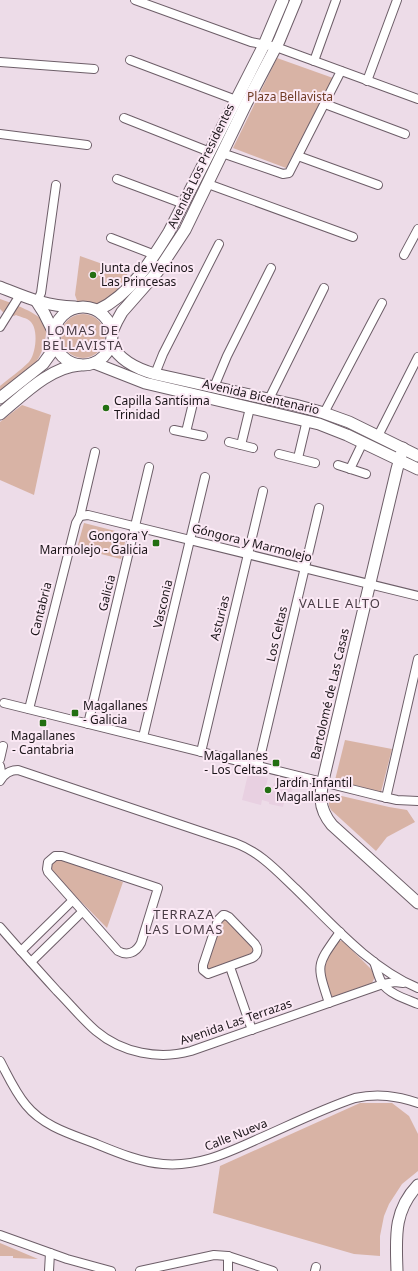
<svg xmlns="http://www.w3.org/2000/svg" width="418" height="1271" font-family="'Noto Sans',sans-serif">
<rect width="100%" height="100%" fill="#eddce8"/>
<path fill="#e8d0e1" d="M248 774 268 778 266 786 273 787 274 783 293 787 291 795 286 794 283 807 269 804V802L262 800 261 805 242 800Z"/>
<g fill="#d8b3a5">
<path d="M277 58 333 78 286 168 233 148Z"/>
<path d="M80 256 128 273 111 299 95 306 78 303 75 295Z"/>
<path d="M0 299C11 303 40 313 45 324 49 332 42 355 36 362 26 373 12 382 0 391V386C9 378 20 371 29 362 36 354 39 329 30 321 27 318 20 317 16 315L14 316 3 312 0 309Z"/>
<circle cx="83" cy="336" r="22"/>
<path d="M22 405 51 415 34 495 0 480V422Z"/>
<path d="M84 523 127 534 121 559 77 548Z"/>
<path d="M345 740 392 749 381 792 335 780Z"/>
<path d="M333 794 389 807 407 810 415 822 387 837 376 851 331 810 329 806V799Z"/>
<path d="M59 859 123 882 107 928 52 872 51 870 52 862Z"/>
<path d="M225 917 254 946V953L207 970 206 969 221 920Z"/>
<path d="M338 941H343L374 972 375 977 372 983 332 997 322 971 323 960Z"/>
<path d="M360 1103H392L409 1116 418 1134V1171L402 1184 389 1204 384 1216 380 1236V1256L354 1254 213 1213 220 1166Z"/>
<path d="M0 1243 38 1259 13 1258V1256H0Z"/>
</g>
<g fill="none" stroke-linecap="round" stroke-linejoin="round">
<g stroke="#6d5e68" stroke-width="10">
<g id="street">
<path d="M135 0 251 42 276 47 418 99"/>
<path d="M130 60 236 100"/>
<path d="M314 61 336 0"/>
<path d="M0 62 94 69"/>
<path d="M367 81 397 0"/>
<path d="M325 104 405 134"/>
<path d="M124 118 210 152"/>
<path d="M0 134 87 145"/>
<path d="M222 153 283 174 289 173 341 71"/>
<path d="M298 156 378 185"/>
<path d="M117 179 184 204"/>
<path d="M208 184 353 237"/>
<path d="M111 238 155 255"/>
<path d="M404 255 418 229"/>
<path d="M37 302 41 293 56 185"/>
<path d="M0 327 20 295"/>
<path d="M155 374 163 354 219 244"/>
<path d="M214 387 227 356 271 268"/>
<path d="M269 399 324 288"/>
<path d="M324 413 382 303"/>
<path d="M174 430 203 436"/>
<path d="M186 432 195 395"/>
<path d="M378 436 418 357"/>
<path d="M229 442 253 448"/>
<path d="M241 445 250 408"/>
<path d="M279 454 315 463"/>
<path d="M298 458 307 420"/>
<path d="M338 465 366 474"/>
<path d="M350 469 363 442"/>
<path d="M80 516 88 515 418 596"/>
<path d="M4 703 379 796 397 800 418 801"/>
<path d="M29 709 76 523 80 516 95 452"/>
<path d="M88 724 149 467"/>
<path d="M143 737 205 477"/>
<path d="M201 752 263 491"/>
<path d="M0 759 3 746"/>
<path d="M0 766 2 777"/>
<path d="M258 766 319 508"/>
<path d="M0 781C4 774 9 770 18 770L235 843C260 852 277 871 296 889 332 924 371 969 418 988"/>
<path d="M386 798 418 659"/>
<path d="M55 856H62L158 888 141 943C136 953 127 956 118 951L48 872 47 869 48 862Z"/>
<path d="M223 915H225L229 917 255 944C259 949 258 955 252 958L208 974 203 970V965L218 920Z"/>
<path d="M0 927C19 949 38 970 57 991 70 1004 82 1019 96 1031 122 1053 159 1060 191 1051L383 984 395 982 403 983"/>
<path d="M21 951 72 901"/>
<path d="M31 962 82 912"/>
<path d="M374 962C377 969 378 977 382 983 389 994 406 999 418 1004"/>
<path d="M230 967 252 1030"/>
<path d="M329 1003C316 963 316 966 340 932"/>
<path d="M0 1061C8 1076 15 1092 26 1105 43 1126 70 1134 94 1143 116 1152 139 1162 163 1164 198 1167 227 1153 258 1139 290 1125 322 1109 355 1098 378 1093 397 1096 418 1103"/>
<path d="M0 1235 67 1259 111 1271"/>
<path d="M49 1271 50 1253"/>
<path d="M140 1271 214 1255 228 1256 273 1271"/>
<path d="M228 1271V1256"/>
<path d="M315 1271 316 1267"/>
</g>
</g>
<g stroke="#6d5e68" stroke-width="13">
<g id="secondary">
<path d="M0 287C28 298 45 306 75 307"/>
<path d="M37 302 44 313 54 333"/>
<circle cx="83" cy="336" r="29"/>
<path d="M98 310C130 295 151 261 169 232L264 45 283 0"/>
<path d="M112 332 117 321 122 312 158 271 185 230 246 104 279 41 296 0"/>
<path d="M111 344C120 361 137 369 155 374L295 405 324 413 349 422 418 456"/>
<path d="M94 363 145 383 319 424 347 435 418 469"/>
<path d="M0 398 43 364 56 346"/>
<path d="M0 414C23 395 50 367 80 365"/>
<path d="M403 448 397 469 325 772C320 793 317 807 332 825L418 903"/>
<path d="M397 1271C396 1238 393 1211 418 1185"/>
</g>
</g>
<use href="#street" stroke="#fff" stroke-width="8"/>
<use href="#secondary" stroke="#fff" stroke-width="11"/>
</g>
<g fill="#236f12" stroke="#fbe9f5" stroke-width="1.5">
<circle cx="93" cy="275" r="4"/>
<circle cx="106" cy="408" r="4"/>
<rect x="152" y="539" width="8" height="8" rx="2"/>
<rect x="71" y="709" width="8" height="8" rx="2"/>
<rect x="39" y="719" width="8" height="8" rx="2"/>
<rect x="272" y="759" width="8" height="8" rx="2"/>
<circle cx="268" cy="790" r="4"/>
</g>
<g text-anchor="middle" stroke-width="4" stroke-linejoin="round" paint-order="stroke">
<g font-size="12" fill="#703c26" stroke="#fbe9f5">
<text x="290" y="101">Plaza Bellavista</text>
</g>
<g font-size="12" fill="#1a1418" stroke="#fbe9f5">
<text transform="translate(201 166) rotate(-64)" y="4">Avenida Los Presidentes</text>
<text transform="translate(261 397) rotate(13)" y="4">Avenida Bicentenario</text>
<text transform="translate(252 543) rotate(14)" y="4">Góngora y Marmolejo</text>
<text transform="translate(107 593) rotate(-76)" y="4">Galicia</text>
<text transform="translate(163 604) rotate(-77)" y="4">Vasconia</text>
<text transform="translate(41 609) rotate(-76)" y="4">Cantabria</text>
<text transform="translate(220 618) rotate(-76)" y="4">Asturias</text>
<text transform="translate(277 634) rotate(-77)" y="4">Los Celtas</text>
<text transform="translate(330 694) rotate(-77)" y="4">Bartolomé de Las Casas</text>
<text transform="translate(236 1022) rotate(-19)" y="4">Avenida Las Terrazas</text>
<text transform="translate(236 1135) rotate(-22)" y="4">Calle Nueva</text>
</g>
<g font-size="12" fill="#1a1418" stroke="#fbe9f5" text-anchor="start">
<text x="101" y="272">Junta de Vecinos<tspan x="101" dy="14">Las Princesas</tspan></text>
<text x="114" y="405">Capilla Santísima<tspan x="114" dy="14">Trinidad</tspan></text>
<text x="148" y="540" text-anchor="end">Gongora Y<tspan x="148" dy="14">Marmolejo - Galicia</tspan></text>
<text x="83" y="710">Magallanes<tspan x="83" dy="14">- Galicia</tspan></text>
<text x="43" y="740" text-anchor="middle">Magallanes<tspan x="43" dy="14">- Cantabria</tspan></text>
<text x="268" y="760" text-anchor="end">Magallanes<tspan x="268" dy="14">- Los Celtas</tspan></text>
<text x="276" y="787">Jardín Infantil<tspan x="276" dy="14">Magallanes</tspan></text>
</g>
<g font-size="13" letter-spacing="1" fill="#4a3d46" stroke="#fbe9f5">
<text x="83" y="335">LOMAS DE<tspan x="83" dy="15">BELLAVISTA</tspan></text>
<text x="340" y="608">VALLE ALTO</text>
<text x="184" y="919">TERRAZA<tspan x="184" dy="15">LAS LOMAS</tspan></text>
</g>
</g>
</svg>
